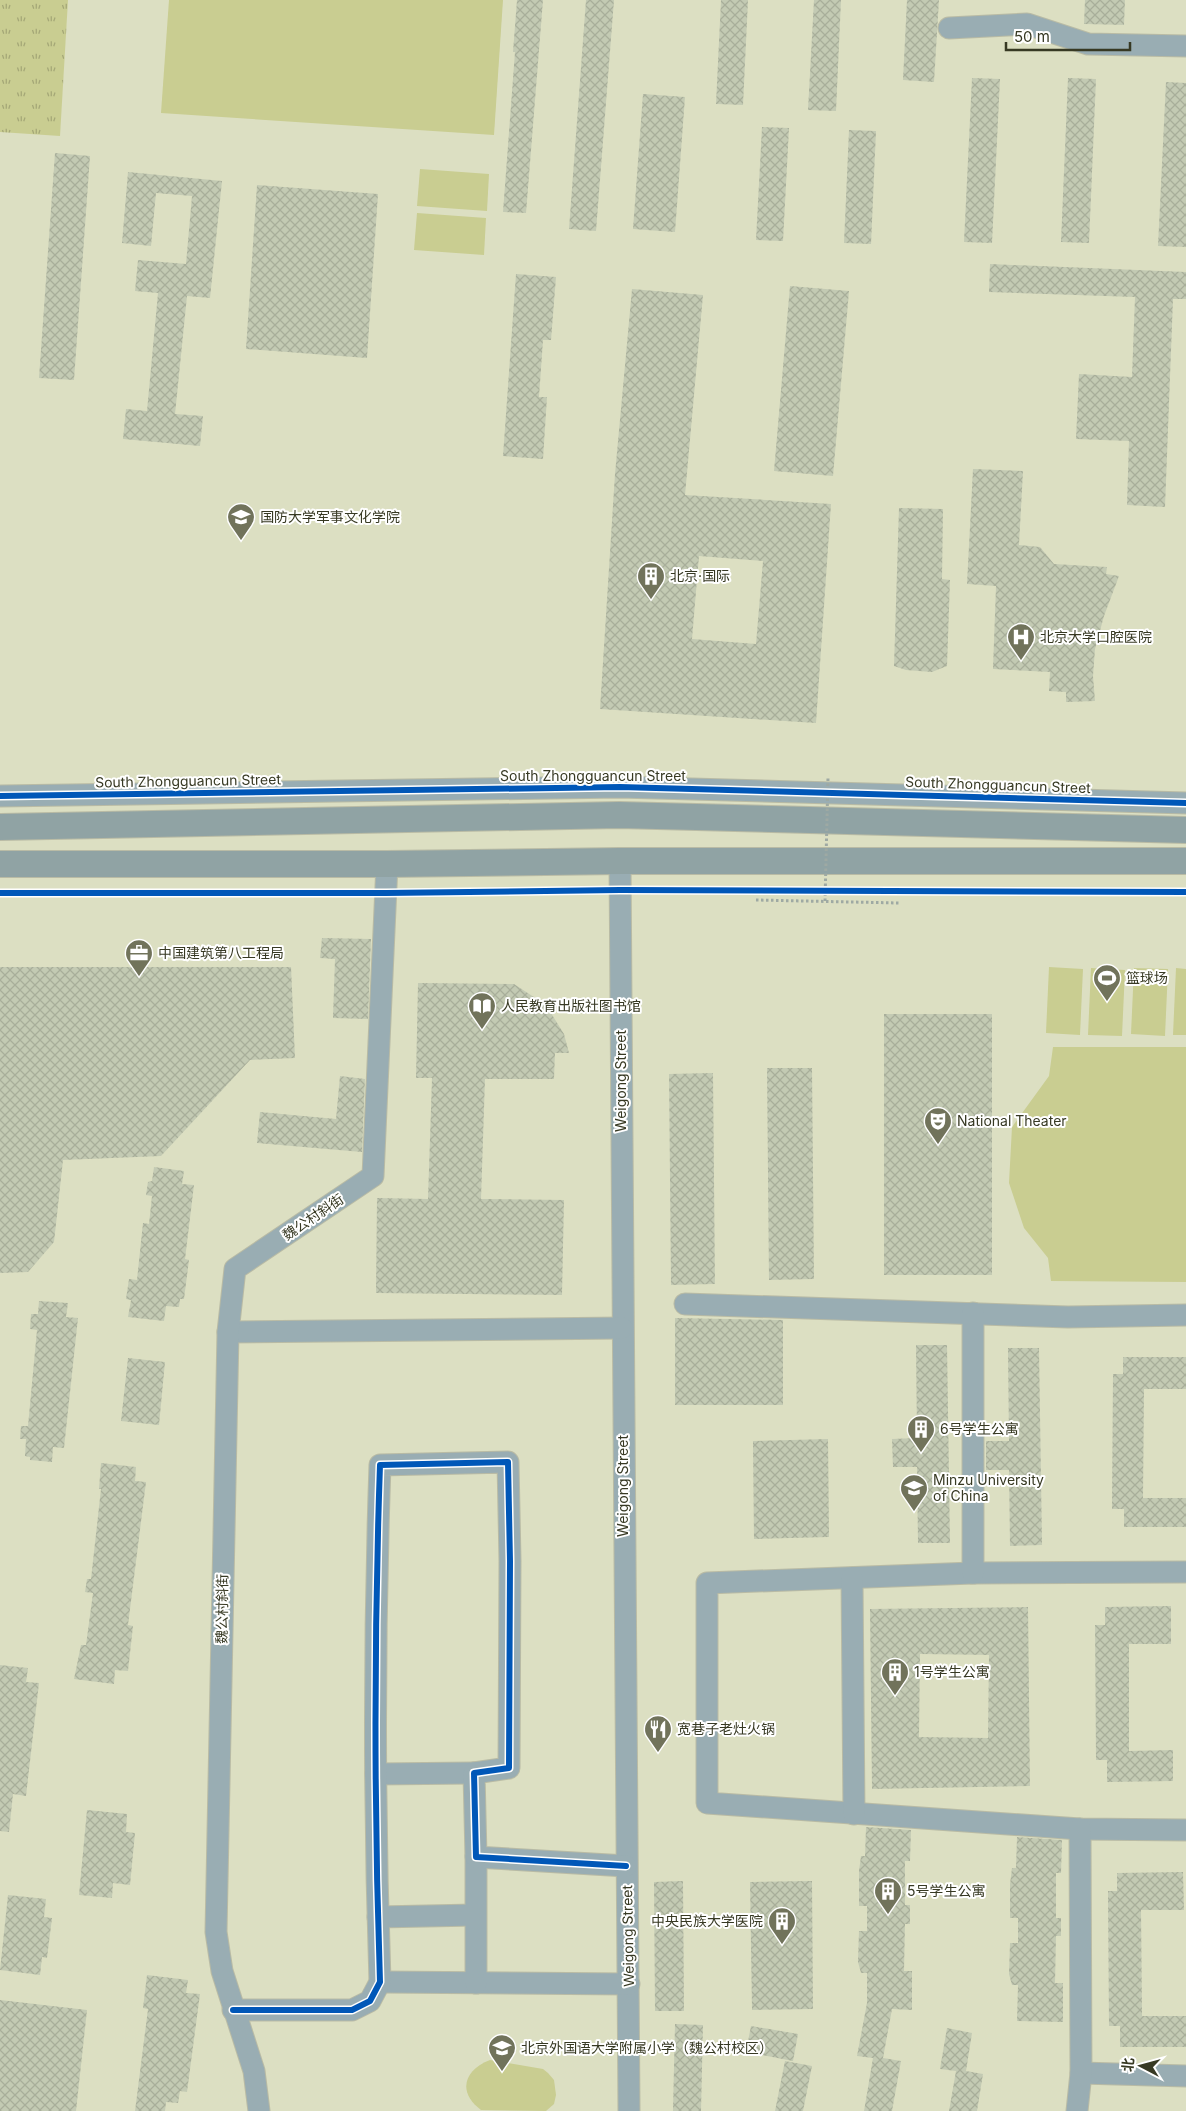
<svg xmlns="http://www.w3.org/2000/svg" width="1186" height="2111" font-family="Inter,'Noto Sans SC',sans-serif">
<defs>
<pattern id="grass-tufts" width="24" height="20" patternUnits="userSpaceOnUse" patternTransform="scale(1.25)"><rect width="24" height="20" fill="#c9cd91"/><path d="M3 7l-1-3M5 7V3M7 7l1-3M15 17l-1-3M17 17v-4M19 17l1-3" fill="none" stroke="#a4a776"/></pattern>
<pattern id="building-cross-hatch" width="8" height="8" patternUnits="userSpaceOnUse" patternTransform="scale(1.25)"><rect width="8" height="8" fill="#c3cab3"/><path d="M0 0l8 8M0 8l8-8" fill="none" stroke="#a8ae9a"/></pattern>
</defs>
<rect width="100%" height="100%" fill="#dcdfc2"/>
<path fill="url(#grass-tufts)" d="M0 0H68L60 136 0 132Z"/>
<g fill="#c9cd91">
<path d="M169 0H503L494 135 161 113Z"/>
<path d="M420 169 489 174 487 211 417 206Z"/>
<path d="M417 213 486 218 484 255 414 250Z"/>
<path d="M1049 967 1083 969 1080 1035 1046 1033Z"/>
<path d="M1091 968 1125 970 1122 1036 1088 1035Z"/>
<path d="M1134 968 1168 969 1165 1036 1131 1034Z"/>
<path d="M1176 968 1186 969V1035H1173Z"/>
<path d="M1053 1047H1186V1282L1051 1281 1048 1258 1024 1228 1009 1183 1012 1127 1049 1076Z"/>
<path d="M490 2060 543 2069 548 2073 554 2080 556 2095 554 2104 546 2111 481 2110C457 2092 464 2070 490 2060Z"/>
</g>
<g fill="url(#building-cross-hatch)" fill-rule="evenodd">
<path d="M517 0H543L526 213 503 212 515 52H513Z"/>
<path d="M586 0H614L596 231 569 229Z"/>
<path d="M721 0H748L743 105 716 104Z"/>
<path d="M814 0H841L836 111 808 110Z"/>
<path d="M907 0H939L934 82 903 80Z"/>
<path d="M1085 0H1125L1124 25 1084 24Z"/>
<path d="M972 78 1000 79 992 243 964 242Z"/>
<path d="M1068 78 1096 79 1089 243 1061 242Z"/>
<path d="M1166 82 1186 83V247L1158 246Z"/>
<path d="M643 94 685 97 675 232 633 229Z"/>
<path d="M762 127 789 128 783 241 756 240Z"/>
<path d="M849 130 876 131 871 244 844 243Z"/>
<path d="M55 153 90 156 74 380 39 378Z"/>
<path d="M128 172 222 181 210 298 187 296 175 414 203 416 200 446 123 439 126 409 147 411 158 293 135 291 138 260 186 264 192 196 156 193 151 246 122 243Z"/>
<path d="M257 185 378 194 367 358 246 349Z"/>
<path d="M990 264 1186 272V299H1173L1165 507 1127 505 1129 441 1076 439 1079 374 1132 377 1135 297 989 292Z"/>
<path d="M516 274 556 277 551 340H543L539 397H547L543 459 503 456Z"/>
<path d="M790 286 849 291 833 476 774 471Z"/>
<path d="M632 289 703 295 685 495 831 504 816 723 600 709 615 474ZM699 556 763 561 756 644 692 639Z"/>
<path d="M973 469 1023 471 1019 545 1040 547 1054 564 1107 567 1106 574 1119 576 1104 616 1095 649 1093 676 1095 701 1066 702V692L1049 691 1050 672 993 669 996 586 967 584Z"/>
<path d="M899 508 943 509 942 579 950 580 947 666 932 672 906 670 894 666Z"/>
<path d="M322 938 371 939 368 1019 333 1018 335 959 320 958Z"/>
<path d="M0 967H291L295 1058 250 1060 161 1156 63 1160 54 1242 28 1272 0 1273Z"/>
<path d="M418 983 514 984 546 1005 564 1034 569 1053H555L554 1079H485L481 1199 564 1200 562 1295 376 1293 377 1198 428 1199 432 1078H416Z"/>
<rect x="884" y="1014" width="108" height="261"/>
<path d="M767 1068H812L814 1279 769 1280Z"/>
<path d="M713 1073 715 1284 671 1285 669 1074Z"/>
<path d="M340 1076 365 1079 362 1152 257 1143 260 1112 336 1119Z"/>
<path d="M154 1167 184 1171 182 1184 194 1185 185 1259 189 1260 184 1299H180L179 1307 166 1306 164 1321 128 1317 131 1300 126 1299 129 1279 137 1280 143 1223 149 1224 152 1196 146 1195 148 1182 152 1181Z"/>
<path d="M39 1301 68 1303 66 1317 78 1318 64 1448 53 1447 52 1462 30 1460V1457L25 1456 26 1439H20L21 1426H28L37 1330 30 1329 31 1314H38Z"/>
<path d="M675 1318 783 1320V1405H675Z"/>
<path d="M916 1345H947L950 1543H918L917 1467H893L892 1439 917 1438Z"/>
<path d="M1008 1348H1039L1042 1545 1010 1546 1009 1470H986V1441H1009Z"/>
<path d="M1123 1357H1186V1389H1144L1143 1498H1186V1527H1124V1509H1112L1113 1374H1123Z"/>
<path d="M128 1358 165 1362 159 1425 121 1421Z"/>
<path d="M828 1439 829 1537 754 1539 753 1441Z"/>
<path d="M101 1463 136 1467 135 1481 146 1482 128 1625 133 1626 128 1671 115 1670 114 1684 74 1679 81 1645H86L93 1593 85 1592 87 1579H91L101 1489H99Z"/>
<path d="M1171 1606V1644H1129V1751L1173 1750V1781L1107 1782V1760H1096L1095 1625H1105V1607Z"/>
<path d="M1028 1607 1030 1786 872 1789 870 1609ZM920 1654 989 1655 988 1738 919 1737Z"/>
<path d="M0 1665 28 1668 26 1682 39 1683 26 1796 13 1794 9 1832 0 1831Z"/>
<path d="M87 1810 127 1814 126 1832 135 1833 130 1885 113 1883 112 1898 79 1895Z"/>
<path d="M866 1827 911 1830 910 1861H905V1905H910V1924H905L904 1971H912V2010L892 2009 883 2058 901 2061 892 2111H864L873 2058 857 2056 867 2003V1973H861L858 1962 859 1931H867V1906H859V1871L861 1856H865Z"/>
<path d="M1017 1837 1062 1840 1061 1873H1056V1918H1061V1936H1056L1055 1983H1063V2022L1017 2021 1018 1985H1012L1009 1974 1010 1943H1018V1918H1010V1884L1012 1868H1016Z"/>
<path d="M1183 1872 1184 1910H1141L1142 2016H1186V2047H1120V2026H1109L1108 1891H1117V1873Z"/>
<path d="M683 1881 684 2011H655L654 1882Z"/>
<path d="M812 1881 813 2009 752 2010 750 1882Z"/>
<path d="M8 1895 46 1899 44 1917 52 1918 47 1958 42 1957 40 1975 0 1970Z"/>
<path d="M147 1975 188 1980 186 1993 200 1994 187 2092 180 2091 178 2103 166 2102 165 2111H135L148 2009 143 2008Z"/>
<path d="M0 2000 87 2010 76 2111H0Z"/>
<path d="M675 2024 703 2025 701 2111H673Z"/>
<path d="M751 2026 798 2034 793 2061 746 2052Z"/>
<path d="M947 2028 972 2033 966 2071 983 2074 977 2111H949L956 2071 940 2069Z"/>
<path d="M785 2061 812 2066 803 2111H775Z"/>
</g>
<g fill="none" stroke-linecap="round" stroke-linejoin="round">
<g stroke="#b9bba5" stroke-width="23">
<g id="minor">
<path d="M949 28 1027 24 1088 44 1186 46"/>
<path d="M0 796 620 787 1186 803"/>
<path d="M620 861 629 2111"/>
<path d="M685 1304 1068 1317 1186 1315"/>
<path d="M228 1332 622 1328"/>
<path d="M1186 1572 973 1573 707 1583V1803L1080 1829 1186 1830"/>
<path d="M973 1573V1313"/>
<path d="M852 1578 854 1814"/>
<path d="M376 1774 474 1773"/>
<path d="M378 1917 475 1915"/>
<path d="M380 1982 629 1984"/>
<path d="M476 1983V1857"/>
<path d="M233 2010H352L370 2001 380 1982C374 1810 374 1637 380 1465L508 1462 510 1561 509 1768 474 1773 476 1857 626 1866"/>
<path d="M1081 2073 1186 2076"/>
<path d="M259 2111 254 2071 222 1971 216 1932 228 1332 235 1269 373 1176 387 864"/>
<path d="M1077 2111 1081 2073 1080 1829"/>
</g>
</g>
<g stroke="#b9bba5" stroke-width="28">
<g id="major">
<path d="M0 827 619 815 1186 830"/>
<path d="M0 864H387L620 861H1186"/>
</g>
</g>
<path stroke="#9ea9a3" stroke-width="3" stroke-dasharray="2.5 2.5" stroke-linecap="butt" d="M756 900 899 903"/>
<use href="#minor" stroke="#99adb3" stroke-width="21"/>
<use href="#major" stroke="#90a3a4" stroke-width="26"/>
<path stroke="#9ea9a3" stroke-width="3" stroke-dasharray="2.5 2.5" stroke-linecap="butt" d="M825 901 828 778"/>
<g stroke="#fff" stroke-width="9">
<g id="cycleway">
<path d="M0 796 620 787 1186 803"/>
<path d="M0 893H386L620 890 1186 892"/>
<path d="M233 2010H352L370 2001 380 1982C374 1810 374 1637 380 1465L508 1462 510 1561 509 1768 474 1773 476 1857 626 1866"/>
</g>
</g>
<use href="#cycleway" stroke="#0057b8" stroke-width="6"/>
</g>
<defs>
<g id="university-pin" transform="scale(1.4375)"><path d="M0 17L-7.5 6A9.5 9.5 0 1 1 7.5 6Z" fill="#71735b" stroke="#fff"/><path d="M0-5L7-2L0 1L-7-2ZM-4 1L0 2.5L4 1V4Q0 6-4 4Z" fill="#fff"/></g>
<g id="building-pin" transform="scale(1.4375)"><path d="M0 17L-7.5 6A9.5 9.5 0 1 1 7.5 6Z" fill="#71735b" stroke="#fff"/><path d="M-4-6H4V6H1V3H-1V6H-4ZM-2.5-4.3h1.7v1.8h-1.7ZM.8-4.3h1.7v1.8H.8ZM-2.5-1h1.7V.8h-1.7ZM.8-1h1.7V.8H.8Z" fill="#fff"/></g>
<g id="hospital-pin" transform="scale(1.4375)"><path d="M0 17L-7.5 6A9.5 9.5 0 1 1 7.5 6Z" fill="#71735b" stroke="#fff"/><path d="M-5-5h3v3.5h4V-5h3V5h-3V1.5h-4V5h-3Z" fill="#fff"/></g>
<g id="office-pin" transform="scale(1.4375)"><path d="M0 17L-7.5 6A9.5 9.5 0 1 1 7.5 6Z" fill="#71735b" stroke="#fff"/><path d="M-6-3h4V-5.5h4V-3h4V5H-6ZM-1-4.5V-3h2v-1.5ZM-6 0V1H6V0Z" fill="#fff"/></g>
<g id="stadium-pin" transform="scale(1.4375)"><path d="M0 17L-7.5 6A9.5 9.5 0 1 1 7.5 6Z" fill="#71735b" stroke="#fff"/><path d="M0-5a6.5 5 0 1 0 0 10a6.5 5 0 1 0 0-10ZM-3.5-1.8h7v3.6h-7Z" fill="#fff"/></g>
<g id="library-pin" transform="scale(1.4375)"><path d="M0 17L-7.5 6A9.5 9.5 0 1 1 7.5 6Z" fill="#71735b" stroke="#fff"/><path d="M-6-4Q-3-5.5-.7-3.5V5Q-3 3-6 4ZM6-4Q3-5.5 .7-3.5V5Q3 3 6 4Z" fill="#fff"/></g>
<g id="theatre-pin" transform="scale(1.4375)"><path d="M0 17L-7.5 6A9.5 9.5 0 1 1 7.5 6Z" fill="#71735b" stroke="#fff"/><path d="M-5-5.5Q0-4 5-5.5V0Q5 5 0 6Q-5 5-5 0ZM-3.3-2.5H-1v1.5H-3.3ZM1-2.5H3.3v1.5H1ZM-2.8 1Q0 5.5 2.8 1Z" fill="#fff"/></g>
<g id="restaurant-pin" transform="scale(1.4375)"><path d="M0 17L-7.5 6A9.5 9.5 0 1 1 7.5 6Z" fill="#71735b" stroke="#fff"/><path d="M-5-6h1v4h1v-4h1v4h1v-4h1v5L-1.5 .5V6h-2V.5L-5-1ZM5-6V6H3V1.5H1.5Q1.5-4 5-6Z" fill="#fff"/></g>
<g id="school-pin" transform="scale(1.4375)"><path d="M0 17L-7.5 6A9.5 9.5 0 1 1 7.5 6Z" fill="#71735b" stroke="#fff"/><path d="M0-5L7-2L0 1L-7-2ZM-4 1L0 2.5L4 1V4Q0 6-4 4Z" fill="#fff"/></g>
</defs>
<g fill-rule="evenodd">
<use href="#university-pin" x="241" y="517"/>
<use href="#building-pin" x="651" y="576"/>
<use href="#hospital-pin" x="1021" y="637"/>
<use href="#office-pin" x="139" y="953"/>
<use href="#stadium-pin" x="1107" y="978"/>
<use href="#library-pin" x="482" y="1006"/>
<use href="#theatre-pin" x="938" y="1121"/>
<use href="#building-pin" x="921" y="1429"/>
<use href="#university-pin" x="914" y="1488"/>
<use href="#building-pin" x="895" y="1672"/>
<use href="#restaurant-pin" x="658" y="1729"/>
<use href="#building-pin" x="888" y="1891"/>
<use href="#building-pin" x="782" y="1921"/>
<use href="#school-pin" x="502" y="2048"/>
</g>
<g text-anchor="middle" stroke-width="4" stroke-linejoin="round" paint-order="stroke">
<g font-size="14" fill="#373923" stroke="#fff" text-anchor="start">
<text x="260" y="522">国防大学军事文化学院</text>
<text x="670" y="581">北京·国际</text>
<text x="1040" y="642">北京大学口腔医院</text>
<text x="158" y="958">中国建筑第八工程局</text>
<text x="1126" y="983">篮球场</text>
<text x="501" y="1011">人民教育出版社图书馆</text>
<text x="957" y="1126">National Theater</text>
<text x="940" y="1434">6号学生公寓</text>
<text x="933" y="1485">Minzu University<tspan x="933" dy="16">of China</tspan></text>
<text x="914" y="1677">1号学生公寓</text>
<text x="677" y="1734">宽巷子老灶火锅</text>
<text x="907" y="1896">5号学生公寓</text>
<text x="763" y="1926" text-anchor="end">中央民族大学医院</text>
<text x="521" y="2053">北京外国语大学附属小学（魏公村校区）</text>
</g>
<g font-size="14" fill="#373923" stroke="#fff">
<text x="593" y="781">South Zhongguancun Street</text>
<text transform="translate(188 781) rotate(-1)" y="5">South Zhongguancun Street</text>
<text transform="translate(998 785) rotate(2)" y="5">South Zhongguancun Street</text>
<text transform="translate(621 1081) rotate(-90)" y="5">Weigong Street</text>
<text transform="translate(313 1217) rotate(-34)" y="5">魏公村斜街</text>
<text transform="translate(623 1486) rotate(-90)" y="5">Weigong Street</text>
<text transform="translate(222 1609) rotate(-89)" y="5">魏公村斜街</text>
<text transform="translate(628 1936) rotate(-91)" y="5">Weigong Street</text>
</g>
</g>
<g transform="translate(1141 2066) rotate(276)" stroke="#ffffff" stroke-width="4" paint-order="stroke">
<path d="M0-4L9 19L0 12L-9 19Z" fill="#373923"/>
<text y="-8" font-size="14" font-weight="bold" text-anchor="middle" fill="#373923">北</text>
</g>
<path d="M1006 42v8h124v-8" fill="none" stroke="#373923" stroke-width="2.5"/>
<text x="1014" y="42" font-size="15" fill="#373923" stroke="#ffffff" stroke-width="4" paint-order="stroke">50 m</text>
</svg>
